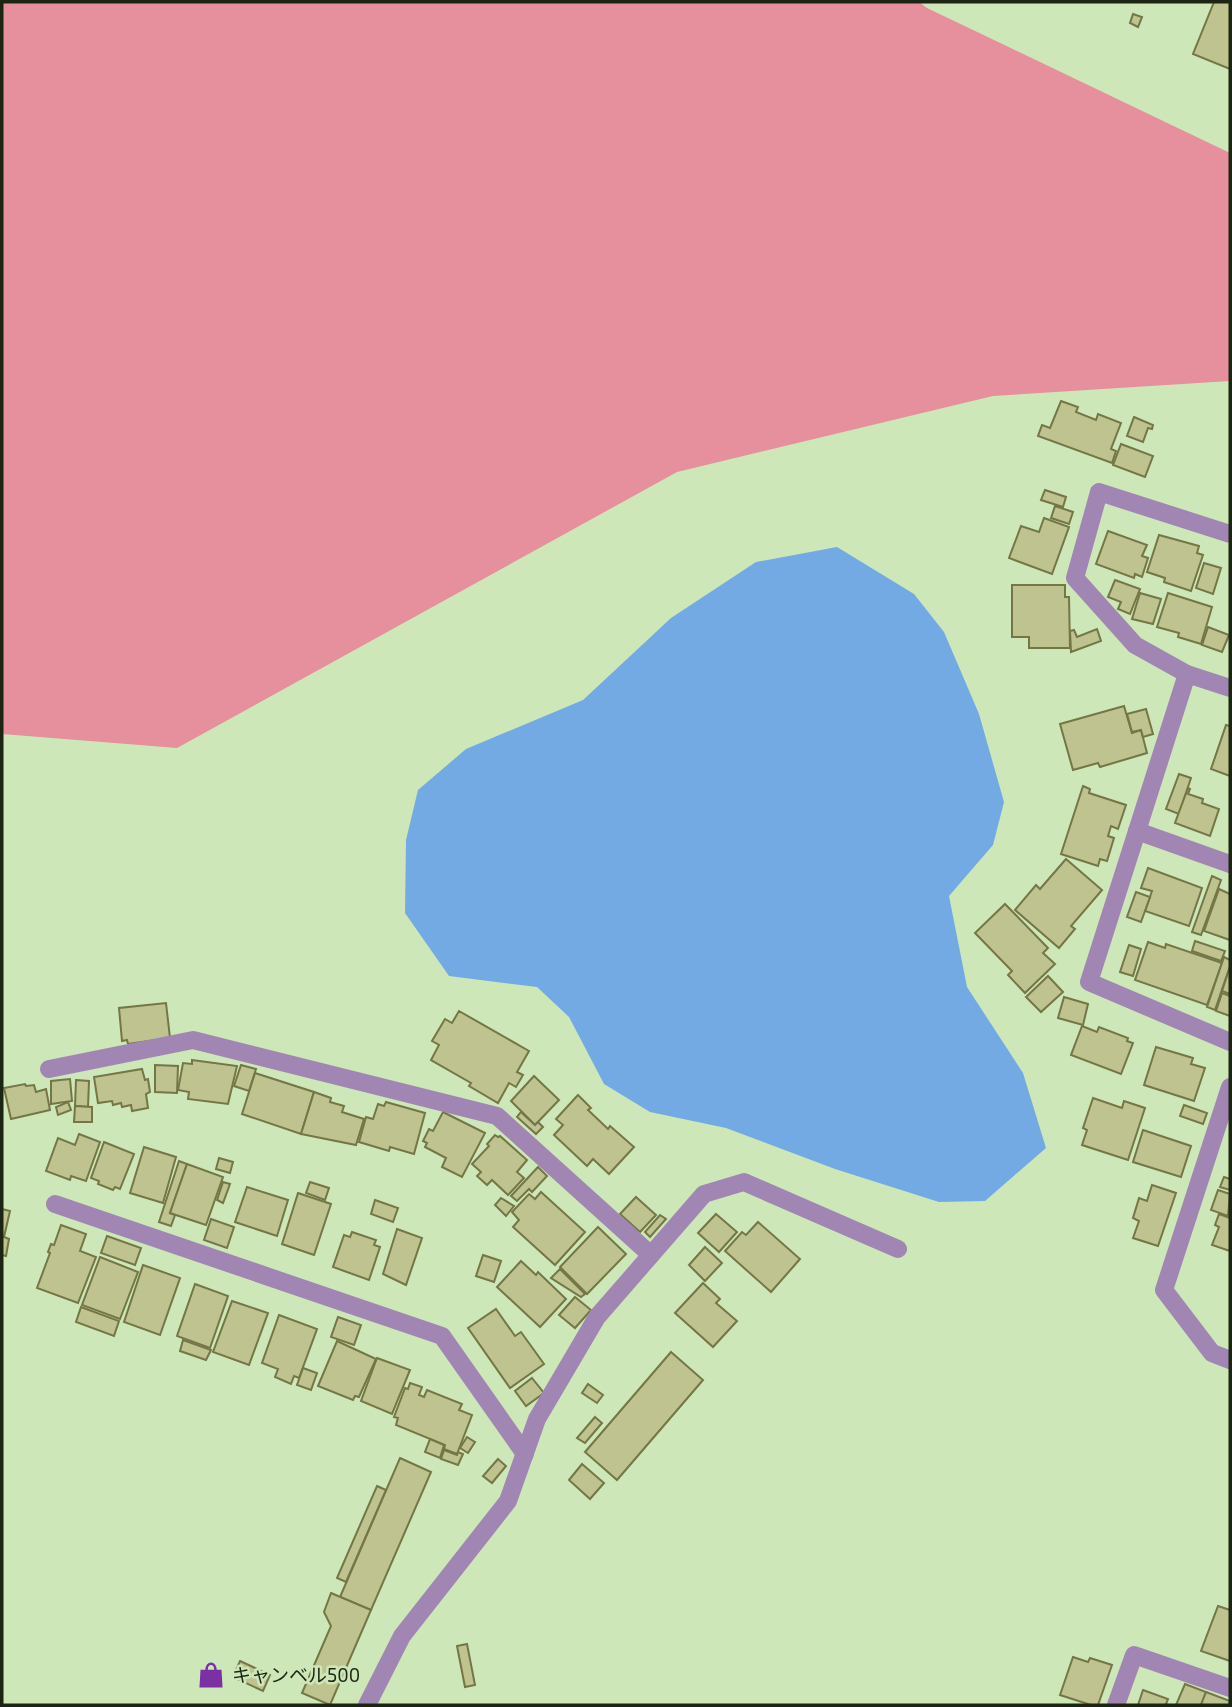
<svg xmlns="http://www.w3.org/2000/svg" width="1232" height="1707" font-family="'Exo 2','Noto Sans JP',sans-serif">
<rect width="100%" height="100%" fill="#cde7b8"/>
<path fill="#e5909c" d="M2 2H919L927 8 1230 153V381L993 396 677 472 177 748 2 734Z"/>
<path fill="#74aae4" d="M837 547 914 594 944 632 979 714 1004 802 993 845 949 896 967 987 1023 1073 1046 1148 985 1201 939 1202 835 1169 726 1128 650 1112 604 1084 569 1017 537 987 449 976 405 913 406 840 418 790 466 749 583 700 671 618 756 562Z"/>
<g fill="#bfc38f" stroke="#747646" stroke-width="2">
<path d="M1214 2H1230V69L1193 54Z"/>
<path d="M1133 14 1142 17 1138 27 1130 23Z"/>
<path d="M1061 401 1078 407 1076 412 1096 420 1098 414 1121 423 1111 449 1116 451 1112 463 1038 436 1042 425 1050 428Z"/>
<path d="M1134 417 1153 425 1152 429 1148 428 1143 442 1127 436Z"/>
<path d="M1121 444 1153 456 1145 477 1113 465Z"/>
<path d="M1045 490 1066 497 1063 507 1041 500Z"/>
<path d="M1055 506 1073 512 1069 524 1051 518Z"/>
<path d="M1044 518 1069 527 1052 574 1009 558 1021 526 1039 532Z"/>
<path d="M1108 531 1147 545 1142 556 1148 558 1142 577 1135 574 1134 578 1096 564Z"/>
<path d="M1159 535 1199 546 1197 553 1203 555 1191 591 1164 582 1165 578 1147 572Z"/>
<path d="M1204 563 1221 568 1213 594 1196 588Z"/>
<path d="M1115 580 1140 589 1130 614 1118 609 1121 602 1108 597Z"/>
<path d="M1012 585H1065V597H1069L1070 648H1029V637H1012Z"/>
<path d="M1140 593 1161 599 1153 624 1132 619Z"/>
<path d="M1168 593 1212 607 1201 644 1178 637 1179 633 1157 627Z"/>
<path d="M1208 627 1229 635 1222 652 1202 645Z"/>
<path d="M1097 629 1101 641 1071 652 1070 631 1074 630 1077 637Z"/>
<path d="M1124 706 1132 733 1141 730 1147 753 1100 767 1098 763 1073 770 1060 724Z"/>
<path d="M1146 709 1153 734 1143 737 1141 730 1132 732 1127 714Z"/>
<path d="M1226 725 1230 726V776L1211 769Z"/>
<path d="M1179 774 1191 778 1179 814 1166 809Z"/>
<path d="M1083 786 1090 789 1089 793 1126 805 1118 829 1111 826 1108 836 1114 838 1107 861 1100 859 1098 866 1061 854Z"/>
<path d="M1188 788 1190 789 1188 794 1203 799 1202 803 1219 809 1210 836 1175 823Z"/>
<path d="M1066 859 1102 890 1071 926 1075 929 1059 948 1015 910 1036 885 1040 889Z"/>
<path d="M1148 868 1202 888 1189 926 1145 911 1152 891 1141 888Z"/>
<path d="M1212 876 1221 880 1201 935 1192 932Z"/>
<path d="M1219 889 1230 894V940L1204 931Z"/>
<path d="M1136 892 1150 897 1141 922 1127 917Z"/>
<path d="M1005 904 1048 948 1043 953 1055 964 1025 993 1008 975 1012 971 975 933Z"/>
<path d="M1195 941 1225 951 1221 961 1192 951Z"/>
<path d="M1148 942 1165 948 1166 944 1222 963 1207 1005 1135 980Z"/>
<path d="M1129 945 1141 949 1133 976 1120 972Z"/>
<path d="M1224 957 1230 960V966L1215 1010 1207 1007Z"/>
<path d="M1230 967V994L1222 991Z"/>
<path d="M1048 976 1063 992 1041 1012 1026 997Z"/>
<path d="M1222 993 1230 996V1016L1216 1011Z"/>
<path d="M1064 997 1088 1004 1083 1025 1058 1018Z"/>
<path d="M166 1003 170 1038 128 1044 127 1040 122 1041 119 1008Z"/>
<path d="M459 1011 529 1051 517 1072 523 1075 516 1087 509 1083 498 1103 469 1086 471 1083 431 1060 439 1045 432 1041 445 1019 452 1023Z"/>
<path d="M1082 1026 1097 1032 1099 1027 1128 1038 1127 1041 1133 1043 1121 1074 1071 1055Z"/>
<path d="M1156 1047 1193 1058 1191 1064 1205 1068 1194 1101 1144 1085Z"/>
<path d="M192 1060 237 1066 228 1104 188 1099 189 1092 178 1090 183 1063 192 1064Z"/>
<path d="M155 1065 178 1066 177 1093 155 1092Z"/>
<path d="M241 1065 256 1069 249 1091 234 1086Z"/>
<path d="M142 1069 145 1080 148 1079 150 1092 146 1094 148 1108 132 1111 131 1105 122 1107 121 1103 113 1105 112 1101 98 1103 94 1077Z"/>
<path d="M255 1073 314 1092 301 1134 242 1114Z"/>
<path d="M534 1076 559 1100 535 1125 511 1101Z"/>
<path d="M70 1079 72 1101 51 1104V1081Z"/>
<path d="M76 1080 89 1081 88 1107 75 1106Z"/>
<path d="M25 1084 26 1086 34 1085 36 1092 46 1089 50 1110 11 1119 4 1088Z"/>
<path d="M314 1092 331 1098 330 1102 344 1106 342 1112 364 1119 356 1145 301 1134Z"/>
<path d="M578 1095 591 1108 588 1110 608 1129 610 1126 634 1147 609 1174 593 1159 587 1166 554 1135 563 1125 556 1119Z"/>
<path d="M1093 1098 1122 1108 1124 1101 1145 1108 1128 1160 1082 1145 1087 1130 1083 1128Z"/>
<path d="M68 1102 71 1110 58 1115 56 1107Z"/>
<path d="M386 1102 425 1113 414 1154 390 1147 389 1151 359 1142 366 1117 373 1119 378 1104 384 1106Z"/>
<path d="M1184 1105 1207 1113 1203 1124 1180 1116Z"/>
<path d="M75 1106 92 1107V1122H74Z"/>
<path d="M443 1112 485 1133 462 1177 442 1167 446 1158 425 1147 427 1143 423 1141 429 1129 433 1131Z"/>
<path d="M521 1112 535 1125 538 1122 543 1127 536 1134 517 1117Z"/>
<path d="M1143 1130 1191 1146 1181 1177 1133 1162Z"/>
<path d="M79 1134 100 1142 86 1181 71 1176 70 1180 46 1171 58 1138 75 1145Z"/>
<path d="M495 1135 498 1137 500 1136 527 1160 517 1172 524 1178 508 1195 492 1180 487 1185 477 1176 481 1172 472 1164 489 1146 487 1144Z"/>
<path d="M104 1142 134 1154 120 1189 115 1187 113 1190 98 1184 99 1181 91 1178Z"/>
<path d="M144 1147 176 1157 163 1203 130 1193Z"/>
<path d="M219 1158 233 1162 230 1173 216 1169Z"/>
<path d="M179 1161 187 1164 170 1213 175 1215 171 1226 159 1222Z"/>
<path d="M187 1164 223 1177 206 1225 170 1213Z"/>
<path d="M538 1167 547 1176 532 1192 529 1189 517 1201 511 1196Z"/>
<path d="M1224 1177 1230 1179V1190L1220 1187Z"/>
<path d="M223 1182 230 1184 223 1203 217 1200Z"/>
<path d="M310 1182 329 1188 325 1200 306 1193Z"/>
<path d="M1152 1185 1176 1193 1158 1246 1133 1238 1139 1221 1133 1218 1139 1198 1147 1201Z"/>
<path d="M247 1187 288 1200 277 1236 235 1222Z"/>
<path d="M1218 1190 1230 1194 1228 1216 1211 1210Z"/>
<path d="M541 1192 585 1232 555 1265 513 1227 519 1220 512 1212 529 1194 535 1199Z"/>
<path d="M298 1193 331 1204 314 1255 282 1244Z"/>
<path d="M636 1197 656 1215 640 1232 620 1214Z"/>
<path d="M501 1198 514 1206 506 1216 495 1205Z"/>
<path d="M375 1200 398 1208 393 1222 371 1214Z"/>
<path d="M2 1209 10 1211 4 1237 9 1239 6 1256 2 1255Z"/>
<path d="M716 1214 737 1232 719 1252 698 1233Z"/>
<path d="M1219 1214 1230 1218V1251L1212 1245 1219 1227 1215 1225Z"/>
<path d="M660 1215 666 1219 650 1237 645 1232Z"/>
<path d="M211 1219 234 1227 227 1248 204 1240Z"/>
<path d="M758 1222 800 1259 771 1292 725 1251 742 1232 746 1235Z"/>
<path d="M61 1225 86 1234 80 1251 96 1257 78 1303 37 1288 50 1253 48 1252 51 1244 54 1245Z"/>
<path d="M598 1227 626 1254 587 1294 560 1267Z"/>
<path d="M397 1229 422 1238 406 1285 383 1274Z"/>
<path d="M352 1232 376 1240 374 1245 380 1247 369 1280 333 1267 344 1235 350 1237Z"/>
<path d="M107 1236 141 1248 135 1265 101 1253Z"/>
<path d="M705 1247 722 1263 705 1281 689 1265Z"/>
<path d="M483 1255 501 1261 494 1282 476 1276Z"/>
<path d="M100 1257 138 1272 120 1319 82 1305Z"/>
<path d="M521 1261 536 1275 538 1272 566 1299 540 1327 497 1287Z"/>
<path d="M143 1265 180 1278 160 1335 124 1322Z"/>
<path d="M560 1269 585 1294 581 1297 551 1278Z"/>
<path d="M703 1283 720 1299 716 1303 737 1321 713 1347 675 1313Z"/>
<path d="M195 1284 228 1296 210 1348 177 1336Z"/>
<path d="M575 1297 591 1310 575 1328 559 1315Z"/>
<path d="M232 1301 268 1313 249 1365 213 1352Z"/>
<path d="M81 1307 119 1321 114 1336 76 1322Z"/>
<path d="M496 1309 515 1336 521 1332 544 1364 510 1388 468 1328Z"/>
<path d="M279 1315 317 1329 299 1378 294 1376 291 1384 275 1377 278 1369 262 1363Z"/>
<path d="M338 1317 361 1325 354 1345 331 1337Z"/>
<path d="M183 1340 211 1350 206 1360 180 1351Z"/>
<path d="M337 1341 376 1359 359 1397 355 1396 353 1400 318 1386Z"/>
<path d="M671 1352 703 1380 617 1480 585 1452Z"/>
<path d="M377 1358 410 1370 392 1414 361 1401Z"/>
<path d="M303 1368 317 1373 311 1390 297 1385Z"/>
<path d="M532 1378 544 1393 526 1406 515 1391Z"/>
<path d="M410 1383 422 1387 419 1395 424 1397 427 1390 462 1404 459 1410 472 1415 457 1454 444 1449 445 1445 396 1425 398 1418 394 1417 405 1388 408 1389Z"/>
<path d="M588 1384 603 1395 597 1403 582 1393Z"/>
<path d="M595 1417 602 1423 585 1443 577 1438Z"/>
<path d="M467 1437 475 1442 468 1453 460 1448Z"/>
<path d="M430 1439 444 1445 440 1458 425 1452Z"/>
<path d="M444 1450 457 1455 458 1452 463 1454 458 1465 441 1459Z"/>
<path d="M400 1458 431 1472 371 1610 340 1597Z"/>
<path d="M498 1459 506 1466 492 1483 483 1476Z"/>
<path d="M582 1464 604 1483 590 1499 569 1480Z"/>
<path d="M377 1486 386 1490 346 1582 337 1578Z"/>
<path d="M331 1593 371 1610 330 1705 302 1693 331 1626 324 1612Z"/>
<path d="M1218 1606 1230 1610V1661L1201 1651Z"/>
<path d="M467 1644 475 1685 465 1687 457 1646Z"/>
<path d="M1073 1657 1088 1662 1090 1658 1112 1665 1098 1705H1091L1060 1695Z"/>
<path d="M240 1661 270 1675 263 1691 233 1677Z"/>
<path d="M1185 1684 1206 1692 1201 1705H1176Z"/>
<path d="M1143 1690 1168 1699 1166 1704 1168 1705H1138Z"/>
<path d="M1206 1692 1230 1701 1229 1705H1201Z"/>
</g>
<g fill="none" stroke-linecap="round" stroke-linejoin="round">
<g stroke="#a186b4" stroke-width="18">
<path d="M1187 674 1135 645 1075 578 1099 492 1230 534"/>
<path d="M1230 688 1187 674 1089 982 1230 1042"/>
<path d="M1137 831 1230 864"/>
<path d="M49 1069 193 1040 497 1116 651 1255"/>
<path d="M1230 1087 1164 1290 1212 1353 1230 1360"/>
<path d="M55 1204 442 1336 525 1454"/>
<path d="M367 1705 402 1636 508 1501 537 1419 597 1317 704 1194 744 1182 898 1249"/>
<path d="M1116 1705 1134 1655 1230 1688"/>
</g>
</g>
<defs>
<g id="shop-bare" transform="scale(2.1)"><path d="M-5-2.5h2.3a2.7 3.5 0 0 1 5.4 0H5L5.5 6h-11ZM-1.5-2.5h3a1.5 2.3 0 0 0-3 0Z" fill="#7b31a3" stroke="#cde7b8" stroke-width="2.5" paint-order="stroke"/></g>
</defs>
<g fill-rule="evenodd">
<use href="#shop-bare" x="211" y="1675"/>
</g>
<g text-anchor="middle" stroke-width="5" stroke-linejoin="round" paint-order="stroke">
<g font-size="19" fill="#1c2513" stroke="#cde7b8" text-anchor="start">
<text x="232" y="1682">キャンベル500</text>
</g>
</g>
<rect width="1232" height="1707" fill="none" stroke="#1c2513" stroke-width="7"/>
</svg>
